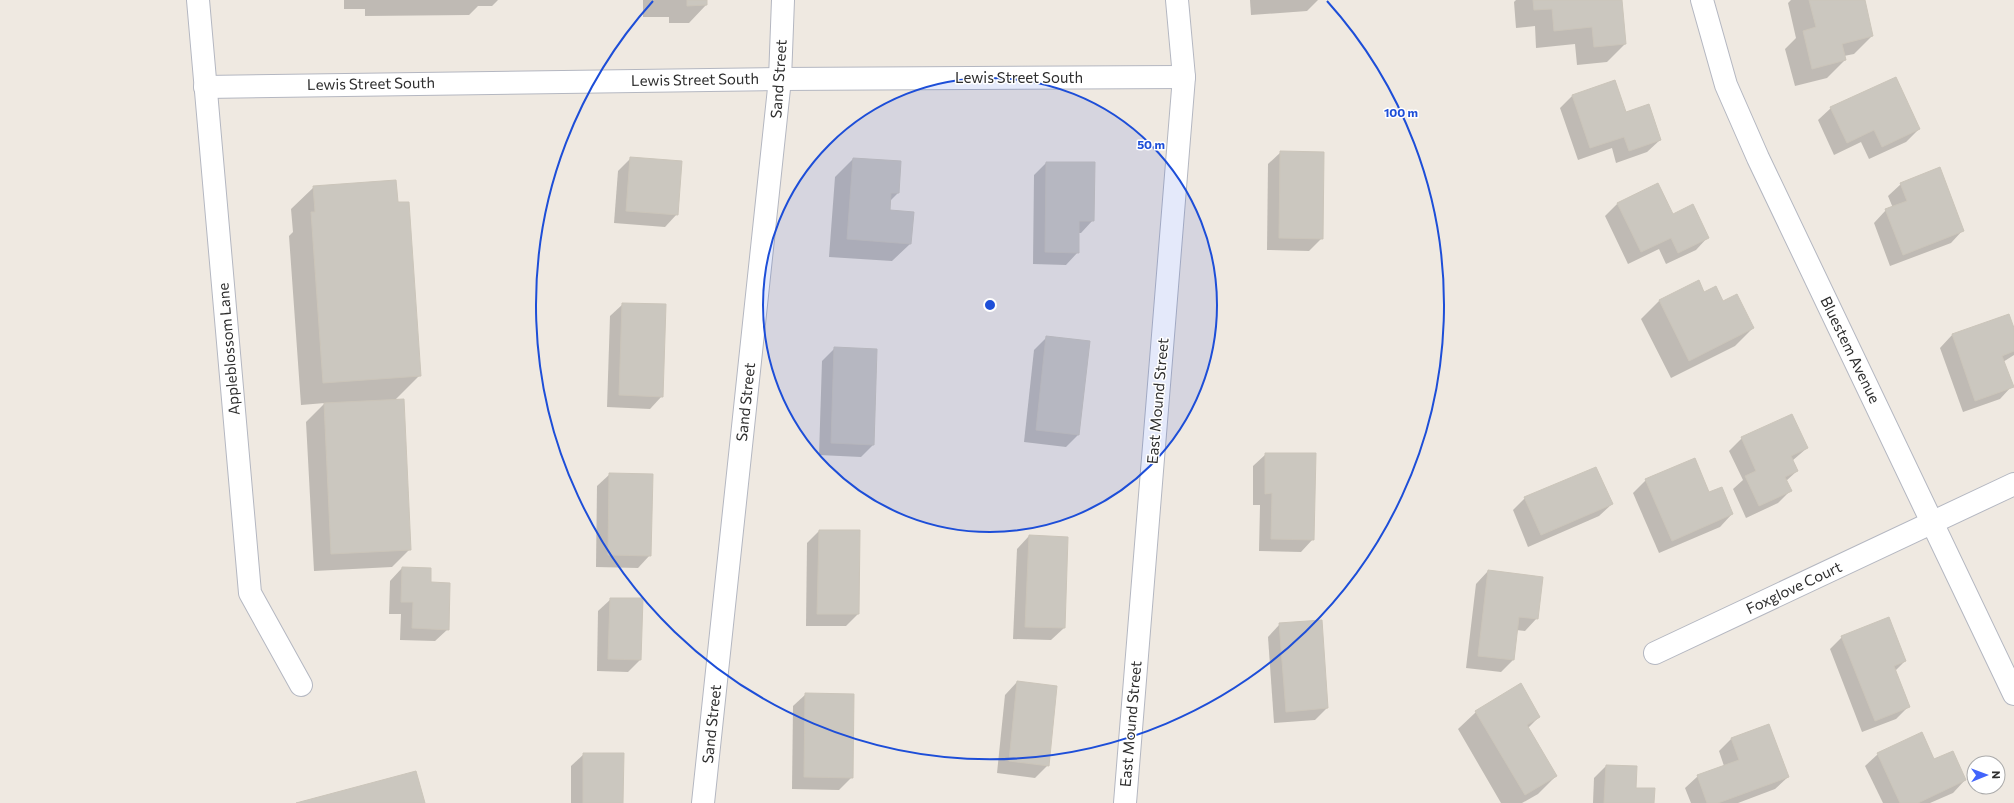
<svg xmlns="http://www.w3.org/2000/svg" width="2014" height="803" font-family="Commissioner,sans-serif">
<rect width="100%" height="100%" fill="#efe9e1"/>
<g fill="#0003">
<path d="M344 0H498L492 6H478L469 15 365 16V9H344Z"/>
<path d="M643 0H706V5L689 23H669V17H643Z"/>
<path d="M1250 0H1318L1307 11 1251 15Z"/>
<path d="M1516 0H1621L1625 44 1607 62 1577 65 1575 44 1536 48 1535 26 1516 28 1514 2Z"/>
<path d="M1791 0H1864L1872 36 1854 54 1844 56 1845 60 1827 78 1795 86 1785 49 1796 38 1788 3Z"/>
<path d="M1572 96 1625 113 1660 140 1647 152 1616 163 1612 148 1578 160 1560 108Z"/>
<path d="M1831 108 1919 129 1906 142 1869 159 1861 142 1834 155 1818 120Z"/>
<path d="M1281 152 1322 238 1309 251 1267 250 1268 164Z"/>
<path d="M631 158 677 214 665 227 614 223 618 171Z"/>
<path d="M853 159 898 193 890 201 889 211 910 244 892 261 829 257 835 177Z"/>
<path d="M1046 163H1094L1093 220 1081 233H1078V252L1066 265 1033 264 1034 175Z"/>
<path d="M1901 184 1963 230 1951 243 1890 266 1874 223 1886 210 1893 208 1888 196Z"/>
<path d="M314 187 397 203 419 376 395 400 410 549 392 567 314 571 306 422 325 403 301 405 289 236 293 232 291 209Z"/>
<path d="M1618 203 1708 237 1696 250 1666 264 1659 249 1628 264 1605 216Z"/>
<path d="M1698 282 1704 293 1723 302 1753 328 1735 346 1671 378 1641 319 1659 301Z"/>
<path d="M623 304 662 396 650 409 607 407 610 316Z"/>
<path d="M2008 315 2014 331V355L2003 362 2012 386 2000 399 1963 412 1940 348 1952 335Z"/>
<path d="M1046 338 1078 435 1066 447 1024 442 1034 350Z"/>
<path d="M835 348 873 445 861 457 819 455 822 361Z"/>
<path d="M1742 438 1807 448 1792 461 1797 471 1786 481 1790 491 1778 503 1746 518 1733 489 1743 480 1729 451Z"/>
<path d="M1266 454 1313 539 1301 552 1259 551 1260 505H1253V466Z"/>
<path d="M610 474 650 555 638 568 596 567 597 486Z"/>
<path d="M1646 480 1709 494 1732 514 1720 527 1659 553 1633 493Z"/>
<path d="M1525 498 1612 504 1599 516 1528 547 1513 510Z"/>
<path d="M819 531H859L858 614 846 626H806L807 543Z"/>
<path d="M1029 536 1064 628 1051 640 1013 639 1017 549Z"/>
<path d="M402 568 430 583 448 629 435 641 400 640 401 614H389L390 581Z"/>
<path d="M1488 571 1537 618 1525 631 1516 630 1513 660 1501 672 1466 668 1476 584Z"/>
<path d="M611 599 640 660 628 672 597 671 598 611Z"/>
<path d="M1280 624 1327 708 1315 720 1274 723 1268 637Z"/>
<path d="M1842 637 1905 661 1895 671 1909 706 1896 719 1862 732 1830 649Z"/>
<path d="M1017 682 1048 765 1035 778 997 773 1005 695Z"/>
<path d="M806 694 852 777 839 790 792 789 793 706Z"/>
<path d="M1476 712 1539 717 1528 728 1556 776 1538 794 1522 803H1501L1458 729Z"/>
<path d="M1769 725 1788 777 1775 789 1738 803H1691L1685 788 1698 776 1724 766 1719 751 1731 739Z"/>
<path d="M584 754 622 803H571V766Z"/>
<path d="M1878 754 1934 761 1965 780 1953 793 1930 803H1883L1865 766Z"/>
<path d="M1606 766 1653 803H1593L1594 778Z"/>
</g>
<g fill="#cbc7bf" stroke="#cbc5ba">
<path d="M687 0H707V5L687 6Z"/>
<path d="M1533 0H1622L1626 44 1594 47 1592 27 1554 31 1552 9 1534 10Z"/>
<path d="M1809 0H1865L1873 36 1842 44 1846 60 1812 69 1803 31 1816 27Z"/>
<path d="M1896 77 1920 129 1882 147 1874 130 1847 143 1830 107Z"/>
<path d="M1615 80 1626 112 1649 104 1661 140 1629 151 1624 137 1590 148 1572 95Z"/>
<path d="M1280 151 1324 152 1323 239 1279 238Z"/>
<path d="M630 157 682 161 678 215 626 211Z"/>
<path d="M853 158 901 161 899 193H891L890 210 914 212 911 244 847 239Z"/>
<path d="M1046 162H1095L1094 221H1079V253L1045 252Z"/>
<path d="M1940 167 1964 231 1903 255 1885 209 1907 201 1900 183Z"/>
<path d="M396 180 398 202H409L421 376 323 383 311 212H315L313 186Z"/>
<path d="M1658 183 1673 214 1693 204 1709 238 1678 253 1671 238 1641 252 1617 203Z"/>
<path d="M1699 280 1704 292 1716 286 1723 301 1737 294 1754 328 1689 361 1659 300Z"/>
<path d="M622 303 666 304 663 397 619 395Z"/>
<path d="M2009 314 2014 328V351L2002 356 2014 387 1975 401 1952 334Z"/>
<path d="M1046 336 1090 341 1079 435 1036 430Z"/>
<path d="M834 347 877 349 874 445 831 443Z"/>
<path d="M404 399 411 550 331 554 324 403Z"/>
<path d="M1792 414 1808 448 1791 456 1798 471 1785 477 1792 491 1759 506 1745 476 1756 471 1741 437Z"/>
<path d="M1265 453H1316L1314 540 1271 539 1272 493 1265 494Z"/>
<path d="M1695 458 1709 492 1722 487 1733 514 1672 541 1645 479Z"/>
<path d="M1596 467 1613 504 1541 535 1524 497Z"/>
<path d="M609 473 653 474 651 556 608 555Z"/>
<path d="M819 530H860L859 614H817Z"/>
<path d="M1029 535 1068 537 1065 628 1025 627Z"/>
<path d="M402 567 431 568V582L450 583 449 630 412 628 413 602H401Z"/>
<path d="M1488 570 1543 577 1538 619 1519 617 1514 660 1478 656Z"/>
<path d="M610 598H643L641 660 608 659Z"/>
<path d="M1889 617 1906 661 1894 666 1910 707 1875 721 1841 636Z"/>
<path d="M1322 620 1328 708 1286 712 1279 623Z"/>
<path d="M1017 681 1057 686 1049 766 1009 761Z"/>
<path d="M1521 683 1540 717 1527 725 1557 776 1525 795 1475 711Z"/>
<path d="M805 693 854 694 853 778 804 777Z"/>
<path d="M1769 724 1789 777 1718 803H1707L1697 775 1739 760 1731 738Z"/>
<path d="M1922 732 1934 759 1953 751 1966 780 1918 803H1900L1877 753Z"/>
<path d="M583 753H624L623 803H583Z"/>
<path d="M1606 765 1637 766 1636 788H1655L1654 803H1604Z"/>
<path d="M416 771 425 803H296Z"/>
</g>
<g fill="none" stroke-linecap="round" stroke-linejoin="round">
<g stroke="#b4b7c1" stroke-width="24">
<g id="minor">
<path d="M198 0 250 593 301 685"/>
<path d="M1702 0 1726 85 1758 158 2014 694"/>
<path d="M205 87 780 79 1184 77"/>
<path d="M1655 653 2014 484"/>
<path d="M703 803 780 79 783 0"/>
<path d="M1125 803 1184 77 1177 0"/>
</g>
</g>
<use href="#minor" stroke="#fff" stroke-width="22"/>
</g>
<circle cx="990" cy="305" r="227" fill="#1d4ed8" fill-opacity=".12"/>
<g fill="none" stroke="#1d4ed8" stroke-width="2">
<circle cx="990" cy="305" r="227"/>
<path d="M1327 1A454 454 0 1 1 653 1"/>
</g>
<g text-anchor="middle" stroke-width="3" stroke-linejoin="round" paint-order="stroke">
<g font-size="15" fill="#2e2e2e" stroke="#fff">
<text x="1019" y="83">Lewis Street South</text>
<text transform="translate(779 79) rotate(-86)" y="5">Sand Street</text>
<text transform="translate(695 80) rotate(-1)" y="5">Lewis Street South</text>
<text transform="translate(371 84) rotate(-1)" y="5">Lewis Street South</text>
<text transform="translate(229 349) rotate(-95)" y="5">Appleblossom Lane</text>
<text transform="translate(1850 350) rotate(64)" y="5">Bluestem Avenue</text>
<text transform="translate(1158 401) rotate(-85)" y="5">East Mound Street</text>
<text transform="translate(746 402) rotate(-84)" y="5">Sand Street</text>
<text transform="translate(1794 588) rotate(-25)" y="5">Foxglove Court</text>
<text transform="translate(712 724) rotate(-84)" y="5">Sand Street</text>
<text transform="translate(1131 724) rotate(-85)" y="5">East Mound Street</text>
</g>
</g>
<circle cx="990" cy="305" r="6" fill="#1d4ed8" stroke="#fff" stroke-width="2"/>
<g font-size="12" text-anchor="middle" font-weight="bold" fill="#1d4ed8" stroke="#fff" stroke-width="3" stroke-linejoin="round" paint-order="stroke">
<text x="1401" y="117">100 m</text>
<text x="1151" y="149">50 m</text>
</g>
<g transform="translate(1986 775) rotate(89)"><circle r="19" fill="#ffffff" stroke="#ababab"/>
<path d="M0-3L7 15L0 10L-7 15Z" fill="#4264fb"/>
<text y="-6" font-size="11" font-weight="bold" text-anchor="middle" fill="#2e2e2e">N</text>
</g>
</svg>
